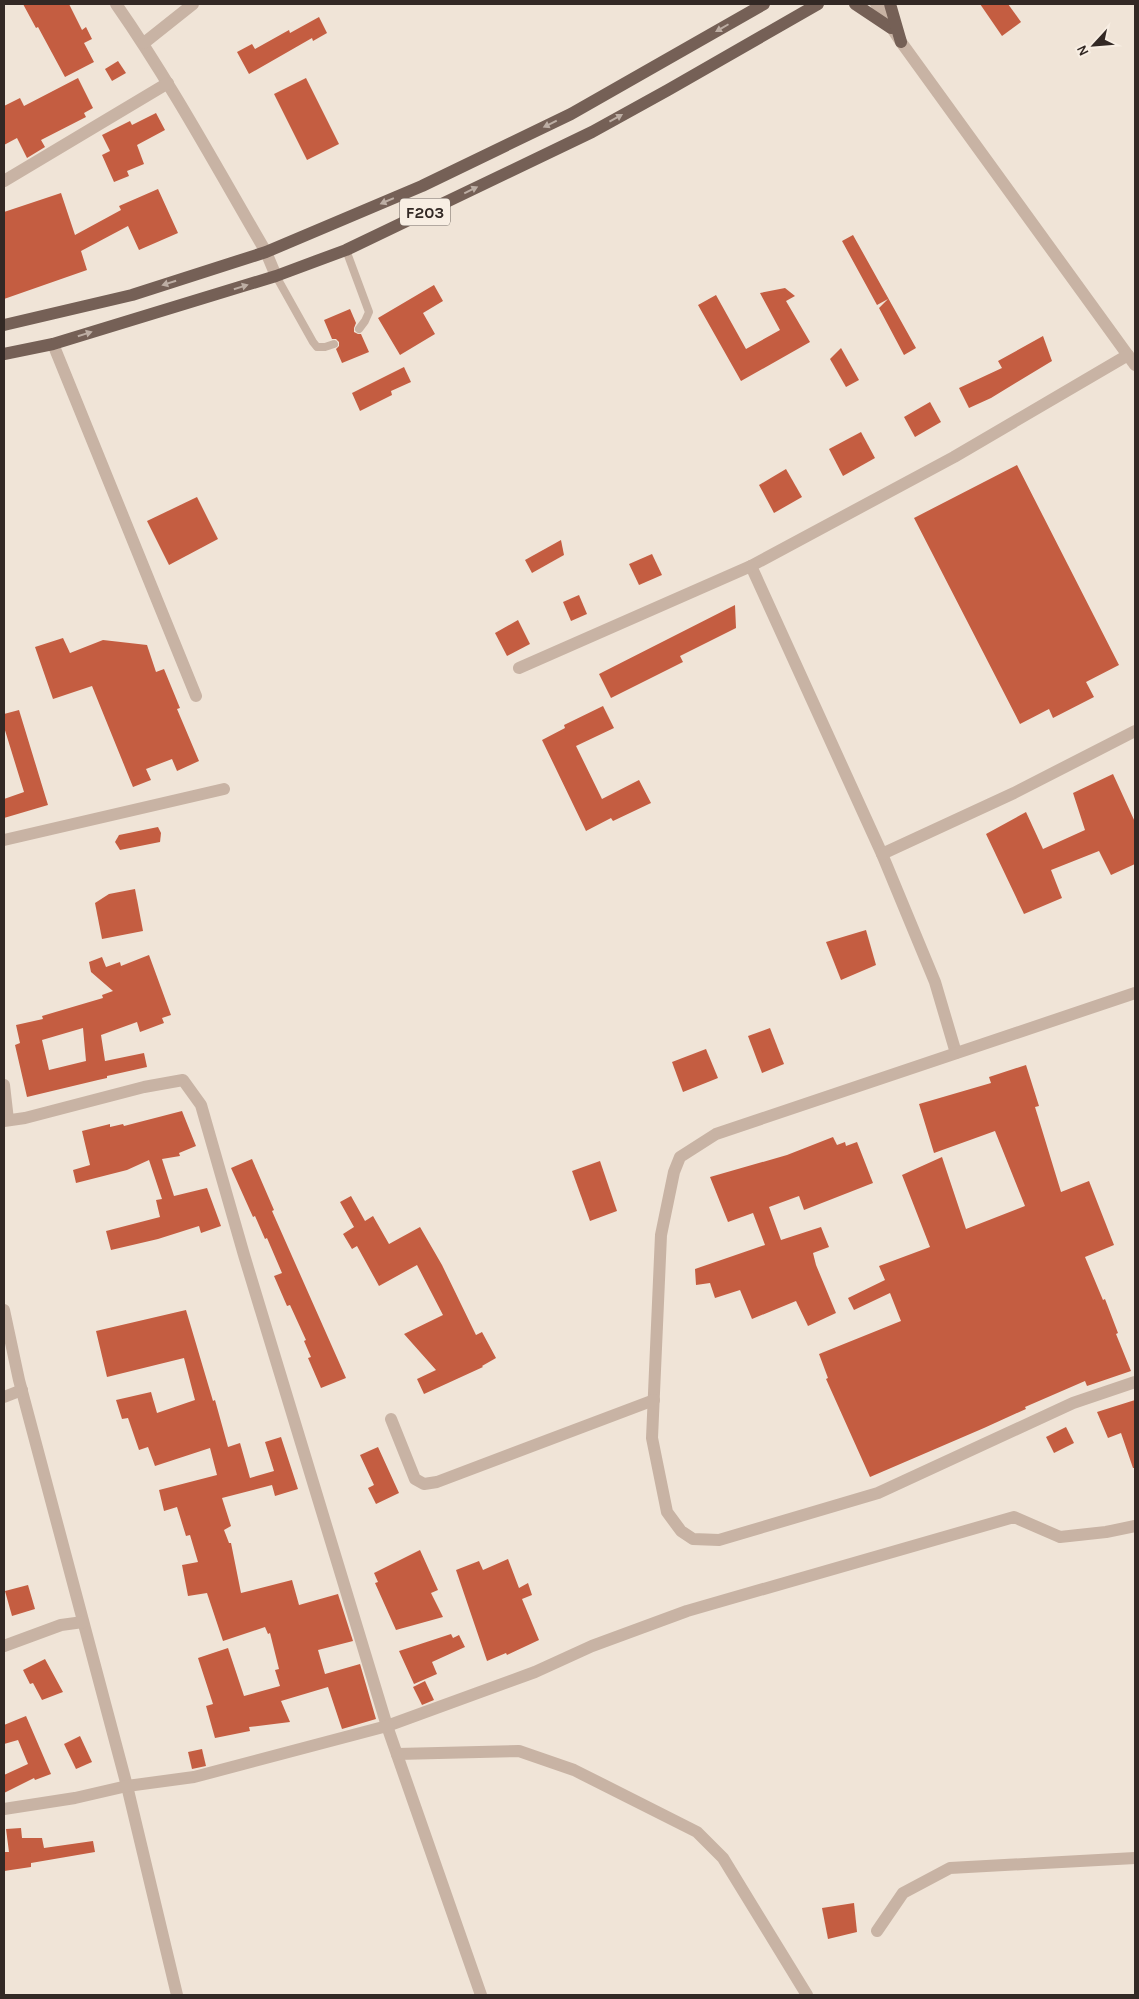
<svg xmlns="http://www.w3.org/2000/svg" width="1139" height="1999" font-family="Karla,sans-serif">
<rect width="100%" height="100%" fill="#f0e4d7"/>
<g fill="#c45d41" fill-rule="evenodd">
<path d="M23 4H69L82 30 86 27 92 39 84 43 94 62 65 77 38 27 36 28Z"/>
<path d="M980 4H1008L1021 22 1002 36Z"/>
<path d="M319 17 327 33 313 41 312 38 249 74 237 52 252 44 255 49 289 30 290 33Z"/>
<path d="M118 61 126 73 112 81 105 69Z"/>
<path d="M78 78 93 108 84 113 86 117 41 140 45 147 27 158 17 138 4 145V106L20 98 24 106Z"/>
<path d="M306 78 339 144 307 160 274 94Z"/>
<path d="M156 113 165 130 137 145 144 164 127 171 129 176 114 182 102 155 110 151 102 135 130 121 132 125Z"/>
<path d="M158 189 178 233 139 250 128 226 81 251 87 270 4 299V212L61 193 75 235 121 210 119 206Z"/>
<path d="M853 235 916 348 904 355 879 308 888 299 877 305 842 241Z"/>
<path d="M434 285 443 301 423 313 435 334 400 355 378 318Z"/>
<path d="M785 288 795 296 786 301 810 342 741 381 698 305 716 295 746 349 780 330 760 293Z"/>
<path d="M350 309 356 323 354 328V332L358 334H361L369 352 342 363 336 349 339 346V342L336 339H332L324 320Z"/>
<path d="M1043 336 1052 361 991 398 969 408 959 388 1002 368 998 361Z"/>
<path d="M841 348 859 380 846 387 830 359Z"/>
<path d="M404 367 411 382 391 391 392 395 360 411 352 393Z"/>
<path d="M930 402 941 422 915 437 904 417Z"/>
<path d="M861 432 875 458 843 476 829 449Z"/>
<path d="M1017 465 1119 665 1086 682 1094 697 1053 718 1049 709 1020 724 914 518Z"/>
<path d="M786 469 802 497 774 513 759 485Z"/>
<path d="M197 497 218 539 169 565 147 521Z"/>
<path d="M561 540 564 555 532 573 525 560Z"/>
<path d="M652 554 662 575 639 585 629 564Z"/>
<path d="M579 595 587 614 571 621 563 602Z"/>
<path d="M735 605 736 628 680 656 683 662 611 698 599 674Z"/>
<path d="M518 620 530 644 507 656 495 633Z"/>
<path d="M63 638 70 653 103 640 147 645 156 672 164 669 180 708 177 709 199 761 177 771 172 759 146 769 151 780 133 787 92 686 53 699 35 647Z"/>
<path d="M603 706 614 728 576 746 602 799 639 780 651 803 613 821 611 818 586 831 542 740 565 728 564 725Z"/>
<path d="M19 710 48 805 4 818V799L24 792 4 727V714Z"/>
<path d="M1113 774 1135 822V864L1111 875 1099 851 1051 870 1062 898 1024 914 986 834 1026 812 1043 849 1085 830 1073 793Z"/>
<path d="M158 827 161 833 160 842 120 850 115 842 119 835Z"/>
<path d="M135 889 143 931 102 939 95 903 109 894Z"/>
<path d="M866 930 876 965 841 980 826 942Z"/>
<path d="M149 955 171 1015 162 1018 164 1023 140 1032 137 1022 101 1035 105 1061 144 1053 147 1067 107 1076V1078L98 1080 27 1097 15 1045 20 1043 16 1025 43 1019 42 1016 103 998 102 995 113 991 91 972 89 962 102 957 106 967 120 962 121 966ZM83 1028 86 1061 49 1070 42 1040Z"/>
<path d="M770 1028 784 1064 762 1073 748 1036Z"/>
<path d="M706 1049 718 1078 683 1092 672 1062Z"/>
<path d="M1026 1065 1039 1106 1035 1107 1061 1192 1089 1181 1114 1245 1085 1257 1103 1300 1105 1299 1118 1333 1116 1334 1131 1371 1087 1386 1085 1381 1025 1407 1026 1409 984 1428 870 1477 826 1379 828 1378 819 1354 901 1321 890 1293 854 1310 848 1298 885 1280 879 1266 930 1247 902 1175 942 1157 966 1229 1025 1206 995 1131 934 1153 919 1104 991 1083 989 1077Z"/>
<path d="M182 1111 196 1146 179 1153 180 1156 162 1159 174 1196 207 1188 221 1226 201 1233 199 1226 158 1239 111 1250 106 1231 160 1217 156 1200 162 1199 149 1160 127 1170 76 1183 73 1170 90 1165 82 1131 110 1124V1127L123 1124 124 1126Z"/>
<path d="M833 1137 837 1145 845 1142 846 1146 857 1142 873 1183 804 1210 799 1196 769 1207 781 1240 821 1227 829 1247 813 1253 816 1265 836 1313 808 1326 796 1301 752 1319 740 1290 715 1298 710 1283 696 1285 695 1269 765 1245 753 1213 728 1222 710 1177 787 1155Z"/>
<path d="M252 1159 274 1210 272 1211 346 1378 321 1388 308 1358 311 1357 304 1341 306 1340 290 1305 287 1306 274 1276 282 1273 267 1238 265 1239 255 1216 253 1217 231 1168Z"/>
<path d="M600 1161 617 1211 590 1221 572 1171Z"/>
<path d="M351 1196 365 1221 373 1216 389 1244 420 1227 442 1265 476 1335 482 1332 496 1358 482 1366 483 1367 424 1394 417 1379 436 1370 404 1334 443 1315 417 1265 379 1286 357 1246 352 1249 343 1234 354 1227 340 1202Z"/>
<path d="M186 1310 213 1401 215 1400 228 1447 240 1443 250 1478 274 1471 265 1442 281 1437 298 1489 275 1496 272 1485 222 1498 231 1526 224 1530 229 1543H231L241 1593 292 1580 299 1605 338 1594 353 1641 318 1650 325 1674 360 1664 376 1719 342 1729 328 1687 281 1701 290 1722 249 1727 250 1731 215 1738 206 1706 213 1704 198 1658 228 1648 244 1696 280 1686 275 1670 279 1669 270 1633 268 1634 265 1627 223 1641 207 1593 188 1596 182 1565 198 1562 190 1535 186 1536 177 1507 164 1511 159 1490 217 1475 210 1448 155 1466 148 1447 139 1450 128 1418 122 1419 116 1400 151 1392 157 1413 195 1400 184 1358 107 1377 96 1331Z"/>
<path d="M1135 1400V1468H1133L1121 1433 1108 1438 1097 1412Z"/>
<path d="M1066 1427 1074 1443 1054 1453 1046 1437Z"/>
<path d="M378 1447 399 1493 376 1504 368 1488 374 1485 360 1455Z"/>
<path d="M420 1550 438 1590 431 1593 443 1617 396 1630 375 1583 378 1582 374 1573Z"/>
<path d="M508 1559 519 1588 528 1583 532 1595 522 1599 539 1640 507 1655 506 1653 487 1661 456 1570 479 1561 483 1570Z"/>
<path d="M28 1585 35 1609 12 1616 5 1591Z"/>
<path d="M451 1634 453 1638 459 1635 465 1647 432 1662 437 1674 414 1684 399 1651Z"/>
<path d="M45 1659 63 1692 42 1700 33 1683 30 1684 23 1670Z"/>
<path d="M425 1681 434 1700 422 1705 413 1687Z"/>
<path d="M26 1716 51 1774 35 1780 34 1778 4 1793V1775L28 1764 18 1740 4 1744V1725Z"/>
<path d="M80 1736 92 1762 76 1769 64 1744Z"/>
<path d="M202 1749 206 1766 192 1769 188 1752Z"/>
<path d="M21 1828 22 1838H42L44 1848 93 1841 95 1852 31 1863V1867L4 1871V1852H9L6 1829Z"/>
<path d="M854 1903 857 1932 828 1939 822 1908Z"/>
</g>
<g fill="none" stroke-linecap="round" stroke-linejoin="round">
<g stroke="#c8b3a4" stroke-width="8">
<path d="M346 250 369 312 365 321 359 329"/>
<path d="M276 276 313 342 317 347H325L334 344"/>
</g>
<g stroke="#c8b3a4" stroke-width="12">
<path d="M116 4C171 83 217 168 266 252L276 276"/>
<path d="M876 4 901 42 1135 365"/>
<path d="M144 43 193 4"/>
<path d="M4 181 168 83"/>
<path d="M53 344 196 696"/>
<path d="M751 566 882 854 935 982 956 1053"/>
<path d="M519 668 751 566 954 457 1128 355"/>
<path d="M4 840 224 789"/>
<path d="M882 854 1014 793 1135 731"/>
<path d="M1135 993 716 1134 680 1157 674 1172 661 1235 652 1438 667 1512 681 1531 693 1539 719 1540 878 1493 1073 1403 1135 1382"/>
<path d="M4 1085 8 1120"/>
<path d="M4 1121 25 1118 144 1087 183 1080 201 1105 244 1255 387 1726 481 1995"/>
<path d="M4 1310 19 1380 127 1786 177 1995"/>
<path d="M4 1397 22 1390"/>
<path d="M391 1419 415 1479 424 1484 437 1482 654 1400"/>
<path d="M4 1646 61 1625 83 1622"/>
<path d="M397 1754 519 1751 574 1770 697 1832 723 1858 807 1995"/>
<path d="M4 1809 75 1798 127 1786 194 1777 387 1726 535 1672 592 1646 687 1611 1014 1517 1060 1537 1106 1532 1135 1526"/>
<path d="M877 1931 903 1893 950 1868 1135 1858"/>
</g>
<g stroke="#756056" stroke-width="12">
<path d="M855 4 891 28"/>
<path d="M890 4 901 42"/>
<path d="M4 325 132 295 266 252 422 186 571 114 764 4"/>
<path d="M4 354 53 344 276 276 346 250 592 132 668 90 818 4"/>
</g>
</g>
<defs><path id="oneway-solid" d="M-6-.8H1V-3.2L6.5 0L1 3.2V.8H-6Z" transform="scale(1.25)"/></defs>
<g fill="#bdaea4">
<use href="#oneway-solid" transform="translate(722 28) rotate(150)"/>
<use href="#oneway-solid" transform="translate(616 118) rotate(-29)"/>
<use href="#oneway-solid" transform="translate(550 124) rotate(154)"/>
<use href="#oneway-solid" transform="translate(471 190) rotate(-26)"/>
<use href="#oneway-solid" transform="translate(387 201) rotate(157)"/>
<use href="#oneway-solid" transform="translate(169 283) rotate(162)"/>
<use href="#oneway-solid" transform="translate(241 287) rotate(-17)"/>
<use href="#oneway-solid" transform="translate(85 334) rotate(-17)"/>
</g>
<g text-anchor="middle" stroke-width="4.5" stroke-linejoin="round" paint-order="stroke">
<rect fill="#f8eee3" stroke="#6e645e" stroke-width="1" x="400" y="198.5" width="50" height="27" rx="4"/>
<g font-size="16" font-weight="bold" fill="#332925">
<text x="425" y="218">F203</text>
</g>
</g>
<rect width="1139" height="1999" fill="none" stroke="#332925" stroke-width="10"/>
<g transform="translate(1094 45) rotate(244)" stroke="#f8eee3" stroke-width="4" paint-order="stroke">
<path d="M0-4L9 19L0 12L-9 19Z" fill="#332925"/>
<text y="-8" font-size="14" font-weight="bold" text-anchor="middle" fill="#332925">N</text>
</g>
</svg>
